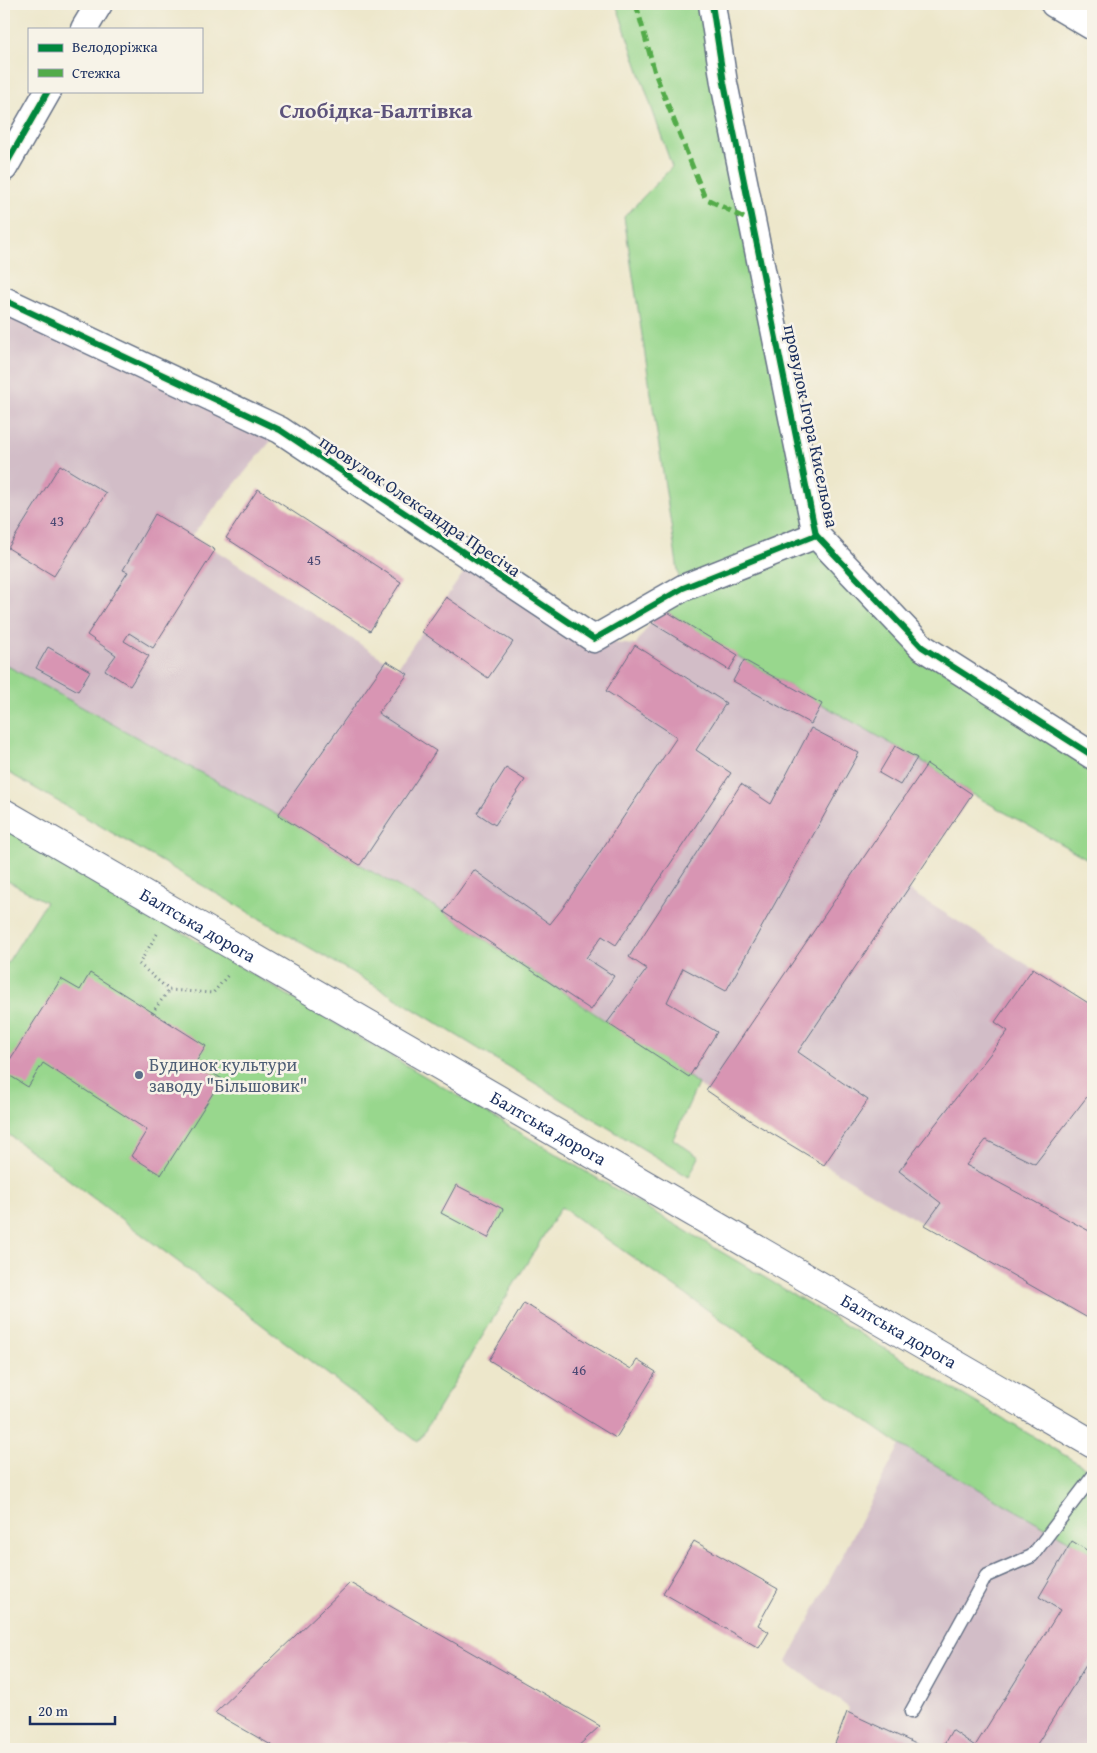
<svg xmlns="http://www.w3.org/2000/svg" width="1097" height="1753" font-family="'Gentium Book Plus',serif">
<rect width="100%" height="100%" fill="#f7f3e8"/>
<filter id="ink" filterUnits="userSpaceOnUse"><feTurbulence type="fractalNoise" baseFrequency=".02" numOctaves="2"/><feDisplacementMap in="SourceGraphic" scale="10" xChannelSelector="R" yChannelSelector="G"/><feConvolveMatrix kernelMatrix="1 2 1 2 8 2 1 2 1" color-interpolation-filters="sRGB"/></filter>
<filter id="wash" filterUnits="userSpaceOnUse"><feTurbulence type="fractalNoise" baseFrequency=".0096" numOctaves="4" result="noise"/><feDisplacementMap in="SourceGraphic" scale="20" xChannelSelector="R" yChannelSelector="G"/><feGaussianBlur stdDeviation="1.12" result="paint"/><feColorMatrix in="noise" values="0 0 0 0 0 0 0 0 0 0 0 0 0 0 0 0 0 1.4 0 .05"/><feComposite in="paint" operator="in"/></filter>
<g filter="url(#wash)">
<rect width="100%" height="100%" fill="#ede7cb"/>
<g fill="#d2bdc7">
<path d="M4 304 276 435 192 535 397 668 471 562 592 641 635 645 661 608 744 660 927 764 972 794 908 890 1093 1006V1321L925 1225 751 1121 591 1010 444 912 360 865 297 826 4 664Z"/>
<path d="M900 1445 1093 1554V1749H833L849 1708 787 1662Z"/>
</g>
<g fill="#98d78d" stroke="#5a8376">
<path d="M616 4H709L810 533 680 584 624 217 672 167Z"/>
<path d="M812 545 913 652 1093 761V862L972 794 927 764 744 660 661 608Z"/>
<path d="M4 664 297 826 360 865 444 912 689 1077 698 1084 673 1139 699 1157 689 1177 379 988 4 770Z"/>
<path d="M4 827 1093 1472V1554L900 1445 561 1207 418 1442 4 1131V968L46 902 4 879Z"/>
</g>
<g id="blocks">
<g fill="#d895b3">
<path d="M60 465 106 493 54 576 8 548Z"/>
<path d="M258 489 401 582 370 631 226 538Z"/>
<path d="M155 514 215 550 153 648 129 633 124 641 149 656 130 686 105 670 116 655 87 635 128 572 123 570Z"/>
<path d="M446 597 513 642 488 678 422 632Z"/>
<path d="M661 608 738 655 729 670 652 623Z"/>
<path d="M635 645 726 703 696 750 731 773 616 945 602 936 586 958 614 976 591 1010 444 912 474 870 550 924 562 909 677 737 606 691Z"/>
<path d="M48 647 90 671 78 691 36 668Z"/>
<path d="M744 660 822 704 811 724 733 681Z"/>
<path d="M386 661 408 674 378 713 436 751 360 865 278 815Z"/>
<path d="M811 728 859 753 726 991 683 968 667 1002 717 1032 689 1077 607 1023 647 969 629 957 741 784 771 804Z"/>
<path d="M895 746 917 758 900 785 879 773Z"/>
<path d="M927 764 972 794 798 1052 868 1100 824 1165 751 1121 706 1090Z"/>
<path d="M506 768 525 780 495 825 477 813Z"/>
<path d="M1033 968 1093 1006V1089L1035 1164 986 1140 966 1165 1093 1233V1321L925 1225 941 1203 899 1171 1008 1031 995 1022Z"/>
<path d="M90 973 206 1046 196 1062 222 1079 161 1175 131 1156 147 1130 43 1063 28 1087 4 1072V1069L61 979 80 990Z"/>
<path d="M456 1185 503 1209 488 1238 441 1213Z"/>
<path d="M524 1303 631 1369 637 1360 656 1372 616 1438 489 1360Z"/>
<path d="M694 1541 778 1589 758 1625 769 1632 759 1648 663 1593Z"/>
<path d="M1072 1541 1093 1554V1654L1034 1749H941L952 1730 975 1746 1060 1610 1039 1597Z"/>
<path d="M350 1583 600 1726 575 1749H278L215 1713Z"/>
<path d="M847 1712 927 1749H833Z"/>
</g>
</g>
</g>
<g filter="url(#ink)">
<use href="#blocks" fill-opacity="0" stroke="#646f84" stroke-width="1"/>
<g fill="none" stroke-linecap="round" stroke-linejoin="round">
<g stroke="#646f84" stroke-width="15">
<path id="service" d="M911 1712 986 1576 1032 1556 1093 1476"/>
</g>
<g stroke="#646f84" stroke-width="29">
<g id="minor">
<path d="M712 4 724 83 816 535 922 647 1093 756"/>
<path d="M1054 4 1093 27"/>
<path d="M84 29 99 4"/>
<path d="M4 168 48 91"/>
<path d="M4 300 280 430 594 639 683 588 816 535"/>
</g>
</g>
<g stroke="#646f84" stroke-width="30">
<g id="secondary">
<path id="s1" d="M4 813 1093 1444"/>
</g>
</g>
<g stroke="#646f84" stroke-width="3" stroke-dasharray="1 4" stroke-linecap="butt">
<path d="M157 934 139 964 169 990 213 993 228 975"/>
<path d="M152 1013 169 990"/>
</g>
<use href="#service" stroke="#fff" stroke-width="12"/>
<use href="#minor" stroke="#fff" stroke-width="26"/>
<use href="#secondary" stroke="#fff" stroke-width="28"/>
<path stroke="#52ab49" stroke-width="5" stroke-dasharray="10 5" stroke-linecap="butt" d="M636 4 655 73 705 198 752 222"/>
<g stroke="#f7f3e8" stroke-width="9">
<g id="cycleway">
<path d="M712 4 724 83 816 535 922 647 1093 756"/>
<path d="M4 168 48 91"/>
<path d="M4 300 280 430 594 639 683 588 816 535"/>
</g>
</g>
<use href="#cycleway" stroke="#00873e" stroke-width="6"/>
</g>
</g>
<circle fill="#5c6f8a" stroke="#f7f3e8" stroke-width="2" cx="139" cy="1075" r="5"/>
<g text-anchor="middle" stroke-width="5" stroke-linejoin="round" paint-order="stroke">
<g font-size="15" fill="#4a4873">
<text x="57" y="526">43</text>
<text x="314" y="565">45</text>
<text x="579" y="1375">46</text>
</g>
<g font-size="18" fill="#1b2f5e" stroke="#f7f3e8">
<text transform="translate(811 426) rotate(78)" y="6">провулок Ігора Кисельова</text>
<text transform="translate(420 506) rotate(34)" y="6">провулок Олександра Пресіча</text>
<text dy="6" stroke="none"><textPath href="#s1" startOffset="224">Балтська дорога</textPath></text>
<text dy="6" stroke="none"><textPath href="#s1" startOffset="629">Балтська дорога</textPath></text>
<text dy="6" stroke="none"><textPath href="#s1" startOffset="1034">Балтська дорога</textPath></text>
</g>
<g font-size="18" fill="#4e5e75" stroke="#f7f3e8" text-anchor="start">
<text x="149" y="1071">Будинок культури<tspan x="149" dy="21">заводу "Більшовик"</tspan></text>
</g>
<g font-size="22" font-weight="bold" fill="#5d537c" stroke="#f7f3e8">
<text x="376" y="118">Слобідка-Балтівка</text>
</g>
</g>
<rect width="1097" height="1753" fill="none" stroke="#f7f3e8" stroke-width="20"/>
<rect x="28" y="28" width="175" height="65" fill="#f7f3e8" stroke="#9fa5b1"/>
<rect x="38" y="44" width="25" height="8" fill="#00873e" stroke="#9fa5b1"/>
<text x="72" y="52" font-size="15" fill="#1b2f5e">Велодоріжка</text>
<rect x="38" y="69" width="25" height="8" fill="#52ab49" stroke="#9fa5b1"/>
<text x="72" y="78" font-size="15" fill="#1b2f5e">Стежка</text>
<path d="M30 1716v8h85v-8" fill="none" stroke="#1b2f5e" stroke-width="2.5"/>
<text x="38" y="1716" font-size="15" fill="#1b2f5e" stroke="#f7f3e8" stroke-width="4" paint-order="stroke">20 m</text>
</svg>
